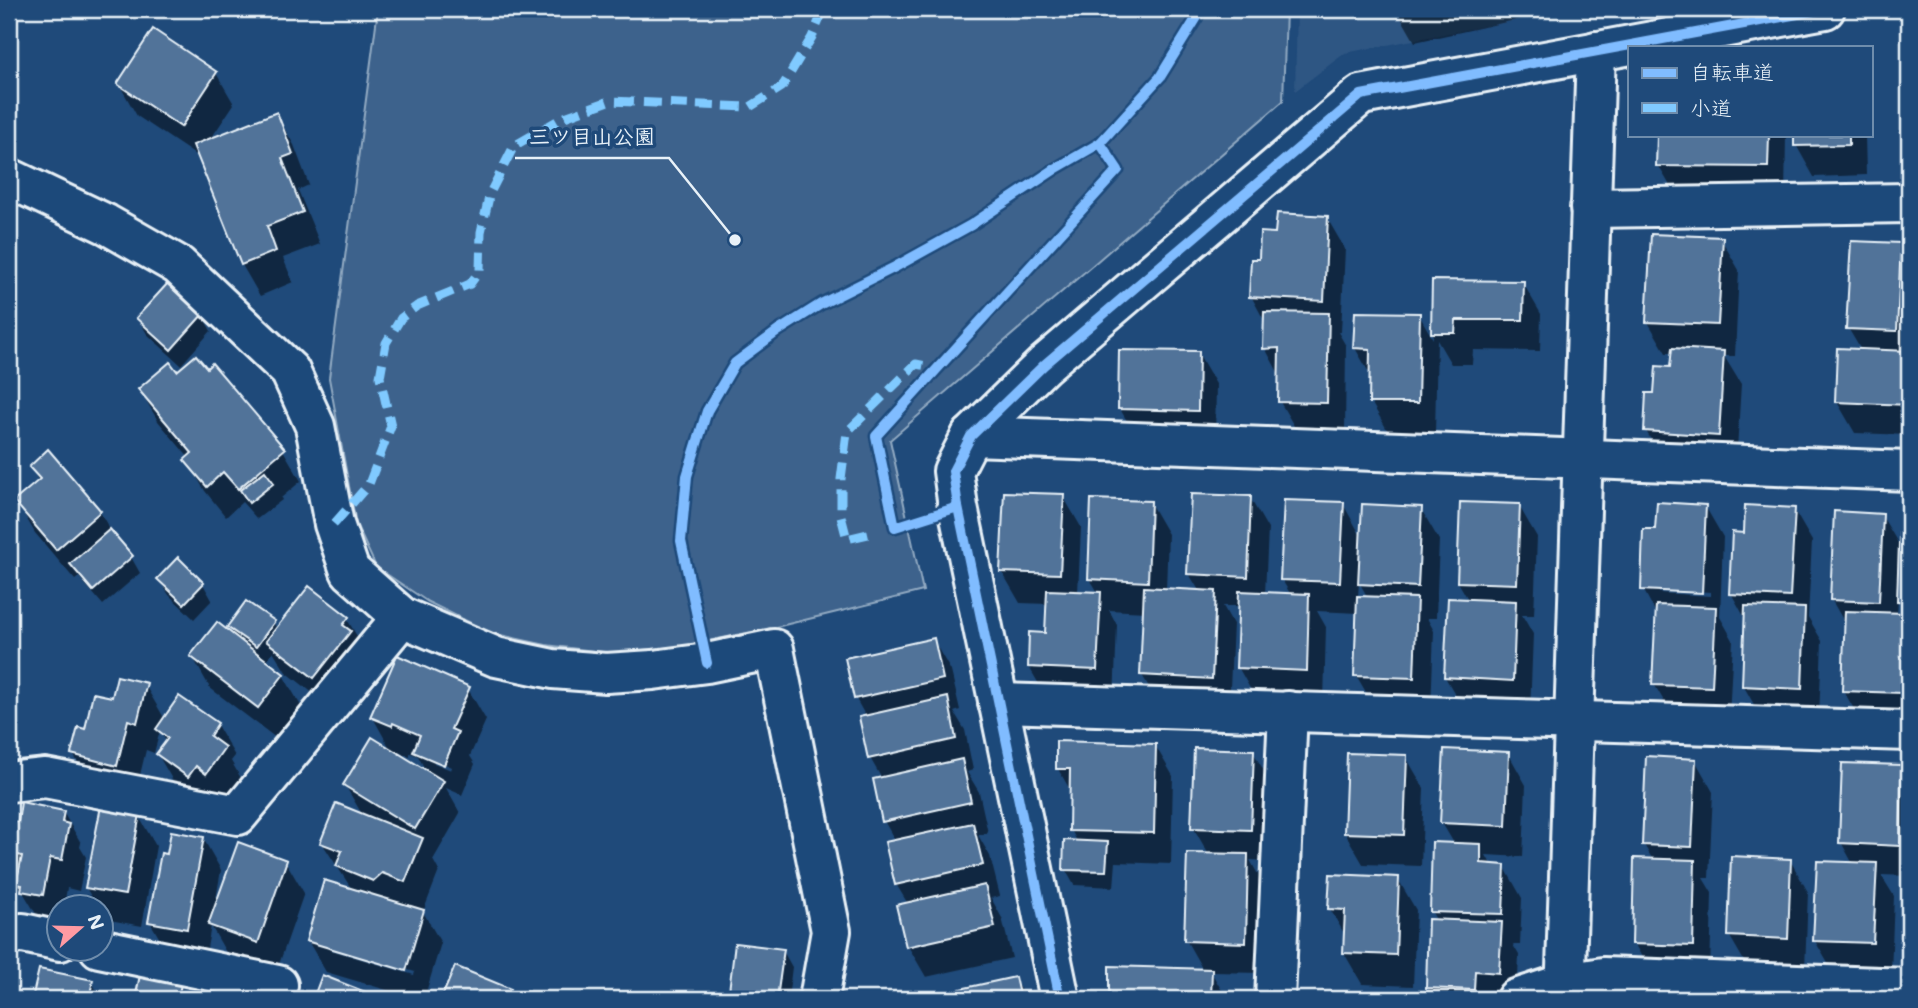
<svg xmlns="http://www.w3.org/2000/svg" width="1918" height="1008" font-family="Mali,'Klee One',sans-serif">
<rect width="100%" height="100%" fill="#1f4a7a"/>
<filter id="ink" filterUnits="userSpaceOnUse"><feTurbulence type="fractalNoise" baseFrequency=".0143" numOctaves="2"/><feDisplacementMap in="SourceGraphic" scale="14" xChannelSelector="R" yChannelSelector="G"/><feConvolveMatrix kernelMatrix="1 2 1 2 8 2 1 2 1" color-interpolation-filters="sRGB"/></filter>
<g filter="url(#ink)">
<path fill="#2e5683" d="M1297 9H1576L1345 53 1295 91Z"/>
<path fill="#3c628c" stroke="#92aac2" stroke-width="2" d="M378 9H1286L1283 101 890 440 923 591 776 627 684 646 610 653 546 645 491 633 428 602 376 567 356 524 329 378Z"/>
<g fill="#0007" fill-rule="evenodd">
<path d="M1396 9H1532L1534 16 1415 42Z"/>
<path d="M216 73 234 104 210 140 276 114 294 145 309 185 298 190 320 244 283 258 293 282 260 296 242 265 200 158 137 116 119 84Z"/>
<path d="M1658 135H1786L1785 198 1676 196 1658 165Z"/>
<path d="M1796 135H1865L1866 175 1814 177 1796 145Z"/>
<path d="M1327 218 1345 249 1341 332H1338L1346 346 1345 434 1298 433 1280 402V376L1265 348V322L1251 296 1260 261 1277 235Z"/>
<path d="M1721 239 1739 270 1735 356H1724L1741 384 1736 466 1664 462 1646 431 1656 395 1672 369 1673 353H1666L1648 322Z"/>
<path d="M1900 244 1909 260V435L1855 433 1837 402 1861 350 1848 328Z"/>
<path d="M1433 282 1523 283 1541 314 1540 351 1473 350 1472 364H1451L1437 340 1435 434 1389 433 1371 402V376L1355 348 1419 315 1433 339Z"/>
<path d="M202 315 211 331 181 365 147 334 138 318Z"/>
<path d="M1198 353 1216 384 1215 442 1138 440 1120 409Z"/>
<path d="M177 374 283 450 301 481 281 498 282 500 257 519 242 502 226 517 205 491 187 460 189 458 158 421 140 390Z"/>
<path d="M31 467 100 512 114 537 131 557 140 573 103 605 79 577 75 580 35 533 17 502 39 482Z"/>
<path d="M1063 496 1081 527 1078 593 1099 594 1090 579 1150 503 1168 534 1166 590 1200 592 1189 574 1250 498 1268 529 1265 594 1291 595 1282 580 1343 504 1362 538 1421 509 1439 540 1436 618H1427L1434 631 1431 709 1374 706 1356 675 1358 613 1317 611 1326 627 1324 702 1256 699 1238 667 1240 606H1223L1233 624 1229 710 1160 706 1142 675 1145 612 1109 610 1117 625 1114 701 1047 698 1029 667 1046 635 1048 604 1020 603 1002 572ZM1359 582 1368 598 1358 597Z"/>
<path d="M1519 506 1537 537 1534 615H1522L1533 634 1530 712 1463 708 1445 677 1469 601 1458 582Z"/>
<path d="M1705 506 1723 537 1720 617 1733 640 1729 718 1672 715 1654 684 1657 615 1643 589 1657 531ZM1659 589 1711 592V596L1659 593Z"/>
<path d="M1794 510 1812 541 1808 617 1822 641 1819 719 1761 717 1743 685 1746 620 1731 593 1746 535Z"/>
<path d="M1902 515 1909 516V723L1861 721 1843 690 1846 625 1831 599 1882 516 1901 548ZM1898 599 1907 615 1897 614Z"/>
<path d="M159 579 203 584 212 600 194 619 169 595Z"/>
<path d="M347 619 365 650 332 708 286 672 273 651 266 662 283 675 301 706 276 738 210 688 192 656 236 639 229 627 273 622 277 629Z"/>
<path d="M933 640 951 671 960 710 954 712 965 730 973 770 967 772 979 792 988 833 978 835 990 856 1000 896 991 898 1002 918 1012 958 926 977 908 946V904L896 884V842L884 821 882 779 870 758 866 717 856 699 847 659Z"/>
<path d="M145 685 163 716 162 724 179 699 217 725 235 756 231 761 242 780 225 804 176 786 158 755 167 743 160 731 154 753 146 750 135 796 91 785 73 754 86 731 113 700Z"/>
<path d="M468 689 486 720 470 756 475 764 462 795 446 788 460 813 433 860 439 871 423 912 441 943 424 999H417L326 972 308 941 353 891 322 843 363 816 345 785 427 773 418 756 410 753V756L391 750 372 716ZM434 759 452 767 451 770 434 763ZM331 947 415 972 414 975 331 950Z"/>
<path d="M1155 745 1173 776 1171 864 1116 862 1114 887 1074 885 1065 869 1078 843 1071 830 1072 793 1058 769Z"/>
<path d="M1253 752 1271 783 1268 861 1250 860 1265 887 1263 973 1211 972 1227 999H1110L1111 968 1203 970 1186 940 1209 855 1193 827Z"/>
<path d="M1508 753 1526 785 1523 857 1486 855 1492 866H1504L1522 898 1520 945H1513L1519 955 1517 999H1434L1428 987 1437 921 1431 911 1455 845 1442 823Z"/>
<path d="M1406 757 1424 788 1421 866 1363 864 1345 833Z"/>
<path d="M1695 760 1713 792 1709 878H1703L1712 893 1710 977 1652 975 1634 943 1653 860 1644 845Z"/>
<path d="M1901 767 1909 781V876L1881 875 1894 896 1891 974 1833 972 1815 941 1853 864 1841 842Z"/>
<path d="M63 812 81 843 80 847 86 857 79 891 67 888 64 906H60V926L41 922 18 884 20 873 9 851 14 823Z"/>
<path d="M138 815 156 846 142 926 104 919 102 906H97L86 888Z"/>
<path d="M203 838 221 870 215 905 286 862 304 893 276 973 228 956 211 926 205 959 168 953 150 922 168 856Z"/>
<path d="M1790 860 1808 892 1805 969 1747 966 1729 935Z"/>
<path d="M1398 879 1416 910 1413 986 1362 984 1344 953 1345 935 1330 909Z"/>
<path d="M736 945 783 951 792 967 788 999H730Z"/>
<path d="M456 969 510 991 515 999H443Z"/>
<path d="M40 971 92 982 101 999H34Z"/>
<path d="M9 976 12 982 13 999H9Z"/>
<path d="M142 978 180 986 187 999H137Z"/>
<path d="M1014 979 1026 999H964L962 990Z"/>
</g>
<g fill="#517399" stroke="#e8f1f8" stroke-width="2">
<path d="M153 29 217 72 181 127 117 84Z"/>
<path d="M277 112 293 154 282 158 303 212 267 226 276 251 241 265 193 145Z"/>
<path d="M1657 135H1769L1768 167 1656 166Z"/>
<path d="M1794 135H1849V145L1794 146Z"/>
<path d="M1277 213 1328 216 1324 301 1249 297 1251 259H1259L1260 232 1275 233Z"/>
<path d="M1651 234 1723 237 1718 325 1646 322Z"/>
<path d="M1851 241 1901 243 1897 331 1846 329Z"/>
<path d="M1432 280 1524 281 1523 320H1456L1455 333H1431Z"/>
<path d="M168 283 203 314 171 350 136 318Z"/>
<path d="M1264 312 1329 313 1327 403 1278 402 1279 348 1263 349Z"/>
<path d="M1355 312 1420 313 1418 403H1369L1370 349 1353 348Z"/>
<path d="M1672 348 1724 351 1719 436 1644 431 1646 393H1654L1656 366 1670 367Z"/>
<path d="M1837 348 1909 351V405L1835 402Z"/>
<path d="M1119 350 1199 351 1198 411 1118 409Z"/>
<path d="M196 355 207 368 212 363 285 449 238 489 223 472 207 487 184 460 192 453 138 389 170 362 177 371Z"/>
<path d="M48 449 101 511 56 550 14 501 40 479 29 467Z"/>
<path d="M265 471 274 483 249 503 240 490Z"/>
<path d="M1004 492 1064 494 1060 574 1000 572Z"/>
<path d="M1191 494 1251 496 1248 577 1187 574Z"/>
<path d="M1091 499 1151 501 1148 582 1088 579Z"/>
<path d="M1284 500 1344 502 1340 582 1280 580Z"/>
<path d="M1460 502 1520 504 1517 584 1457 582Z"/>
<path d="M1657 502 1706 505 1702 593 1641 590 1643 529H1655Z"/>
<path d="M1362 504 1422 507 1418 587 1358 584Z"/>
<path d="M1745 505 1795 508 1790 597 1729 594 1732 532 1744 533Z"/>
<path d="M1834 511 1883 514 1879 602 1830 600Z"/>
<path d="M1900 513 1909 514V602L1897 601Z"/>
<path d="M110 529 133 556 93 591 70 564Z"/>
<path d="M178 557 204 583 184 604 157 579Z"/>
<path d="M309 586 349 617 343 625 351 631 314 678 266 641Z"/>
<path d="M1144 587 1216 591 1212 679 1140 675Z"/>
<path d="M1047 590 1101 592 1097 670 1028 667 1029 632 1045 633Z"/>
<path d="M1239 591 1309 594 1307 671 1236 668Z"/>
<path d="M1357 596 1417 598 1414 678 1354 676Z"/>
<path d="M1448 598 1516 601 1513 681 1444 677Z"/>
<path d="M246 601 275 621 256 647 227 627Z"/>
<path d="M1656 605 1716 607 1712 687 1652 685Z"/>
<path d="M1745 606 1805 608 1802 689 1742 686Z"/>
<path d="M1845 611 1905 613 1902 693 1842 691Z"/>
<path d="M217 622 284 674 258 708 190 656Z"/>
<path d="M934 638 943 679 854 699 845 658Z"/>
<path d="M397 655 470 687 451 729 458 732 444 765 413 752 420 735 393 723 392 726 370 717Z"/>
<path d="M117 676 147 683 137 723 128 720 117 766 71 754 78 727 85 729 93 693 112 697Z"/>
<path d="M179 696 218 723 210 736 225 747 206 774 196 766 188 777 156 754 168 738 156 729Z"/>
<path d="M948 697 956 739 868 759 859 717Z"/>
<path d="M372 737 444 781 415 829 343 785Z"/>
<path d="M1056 741 1156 744 1154 833 1069 831 1070 769H1056Z"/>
<path d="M1194 748 1254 750 1251 830 1191 828Z"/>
<path d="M1444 749 1509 752 1506 826 1440 823Z"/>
<path d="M1347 753 1407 755 1404 835 1344 833Z"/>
<path d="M1646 756 1696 759 1692 847 1642 845Z"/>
<path d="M962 759 971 802 882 822 873 779Z"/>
<path d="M1842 763 1902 765 1900 846 1839 843Z"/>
<path d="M21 802 64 811 62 822 69 824 62 860 50 858 43 895 21 891 22 885 16 884 22 856 9 853 12 821 18 822Z"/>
<path d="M336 803 423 838 405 882 382 873 373 881 336 866 342 851 320 843Z"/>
<path d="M101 806 140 814 125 895 85 888Z"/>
<path d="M973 823 983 865 895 885 885 842Z"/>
<path d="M171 831 204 837 187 929 148 922 161 853 167 854Z"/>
<path d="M1064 840 1108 842 1106 871 1063 870Z"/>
<path d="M238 842 287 860 258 943 208 925Z"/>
<path d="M1432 842 1481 844V863L1505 865 1503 914 1430 912Z"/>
<path d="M1187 853 1248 854 1246 943 1184 941Z"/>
<path d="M1731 856 1791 859 1788 939 1728 936Z"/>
<path d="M1634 858 1695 860 1693 946 1632 944Z"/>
<path d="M1817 861 1877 863 1873 943 1813 941Z"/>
<path d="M1330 874 1399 877 1396 955 1343 953 1345 910 1328 909Z"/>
<path d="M324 880 424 910 406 971 306 941Z"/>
<path d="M985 885 995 927 906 947 896 905Z"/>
<path d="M1428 919 1502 922 1499 973 1475 971 1474 990 1426 988Z"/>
<path d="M735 943 784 949 777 998 755 995V999H728Z"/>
<path d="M455 966 511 989 507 999H441Z"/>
<path d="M1109 966 1212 969 1211 999H1109Z"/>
<path d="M39 969 93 980 89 999H32Z"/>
<path d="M140 975 181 984 178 999H135Z"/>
<path d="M322 975 383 999H313Z"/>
<path d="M1015 977 1020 999H963L960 989Z"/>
</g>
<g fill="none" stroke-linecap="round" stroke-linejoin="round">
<g stroke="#e8f1f8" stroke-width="44">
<g id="minor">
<path d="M9 178 106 224 178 265 290 371 315 426 334 524 350 571 402 617 496 657 553 669 606 673 653 670 707 663 774 649 831 931 819 999"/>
<path d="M1590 208 1909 203"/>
<path d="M971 436 1909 471"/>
<path d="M998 703 1909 731"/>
<path d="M9 782 45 778 238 815 402 617"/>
<path d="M9 934 23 933 60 941"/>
<path d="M99 948 278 985 274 999"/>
<path d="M1060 999 958 507 953 471 971 436 1044 365 1361 95 1825 9"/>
<path d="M1275 999 1288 711"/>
<path d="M1516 999 1565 983 1603 977 1909 988"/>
<path d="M1565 999 1596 51"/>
</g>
</g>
<use href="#minor" stroke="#1f4a7a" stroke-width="38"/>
<g stroke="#80caff" stroke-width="9" stroke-dasharray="18 9" stroke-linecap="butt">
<path d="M334 524 369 484 391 426 380 377 386 343 401 318 417 306 470 284 480 270 481 232 490 193 514 146 562 118 609 101 750 107 782 87 812 37 824 9"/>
<path d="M868 534 847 539 841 516V479L847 432 916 364 938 368"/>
</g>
<g stroke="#1f4a7a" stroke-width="15">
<g id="cycleway">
<path d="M958 507 895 527 876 436 1118 170 1100 143"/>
<path d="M707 663 681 541 687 476 707 411 735 363 778 331 821 304 895 267 971 225 1055 169 1100 143 1160 77 1202 9"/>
<path d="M1060 999 958 507 953 471 971 436 1044 365 1361 95 1825 9"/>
</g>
</g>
<use href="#cycleway" stroke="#80bcff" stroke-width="10"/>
</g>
</g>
<path fill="none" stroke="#e8f1f8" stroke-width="2.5" d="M735 240L669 158H515"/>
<circle fill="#e8f1f8" stroke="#1f4a7a" stroke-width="2.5" cx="735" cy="240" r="7"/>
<g font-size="21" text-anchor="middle" font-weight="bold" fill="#e8f1f8" stroke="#1f4a7a" stroke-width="7" stroke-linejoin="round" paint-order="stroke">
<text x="592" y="144">三ツ目山公園</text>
</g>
<rect width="1918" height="1008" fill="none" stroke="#1f4a7a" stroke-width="35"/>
<rect x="18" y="18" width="1883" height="973" fill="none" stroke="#e8f1f8" stroke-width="2.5" filter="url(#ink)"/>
<rect x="1628" y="46" width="245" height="91" fill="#1f4a7a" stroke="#6f8dac" stroke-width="2"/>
<rect x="1642" y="68" width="35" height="10" fill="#80bcff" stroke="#6f8dac" stroke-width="2"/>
<text x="1690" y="80" font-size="21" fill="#e8f1f8">自転車道</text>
<rect x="1642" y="103" width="35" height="10" fill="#80caff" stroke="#6f8dac" stroke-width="2"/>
<text x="1690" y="116" font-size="21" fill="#e8f1f8">小道</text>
<g transform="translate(80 928) rotate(70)"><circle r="33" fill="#1f4a7a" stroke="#6f8dac" stroke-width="2"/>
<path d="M0-5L12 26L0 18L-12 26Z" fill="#ff9aa2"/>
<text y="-10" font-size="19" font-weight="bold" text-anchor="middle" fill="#e8f1f8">N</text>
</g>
</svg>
